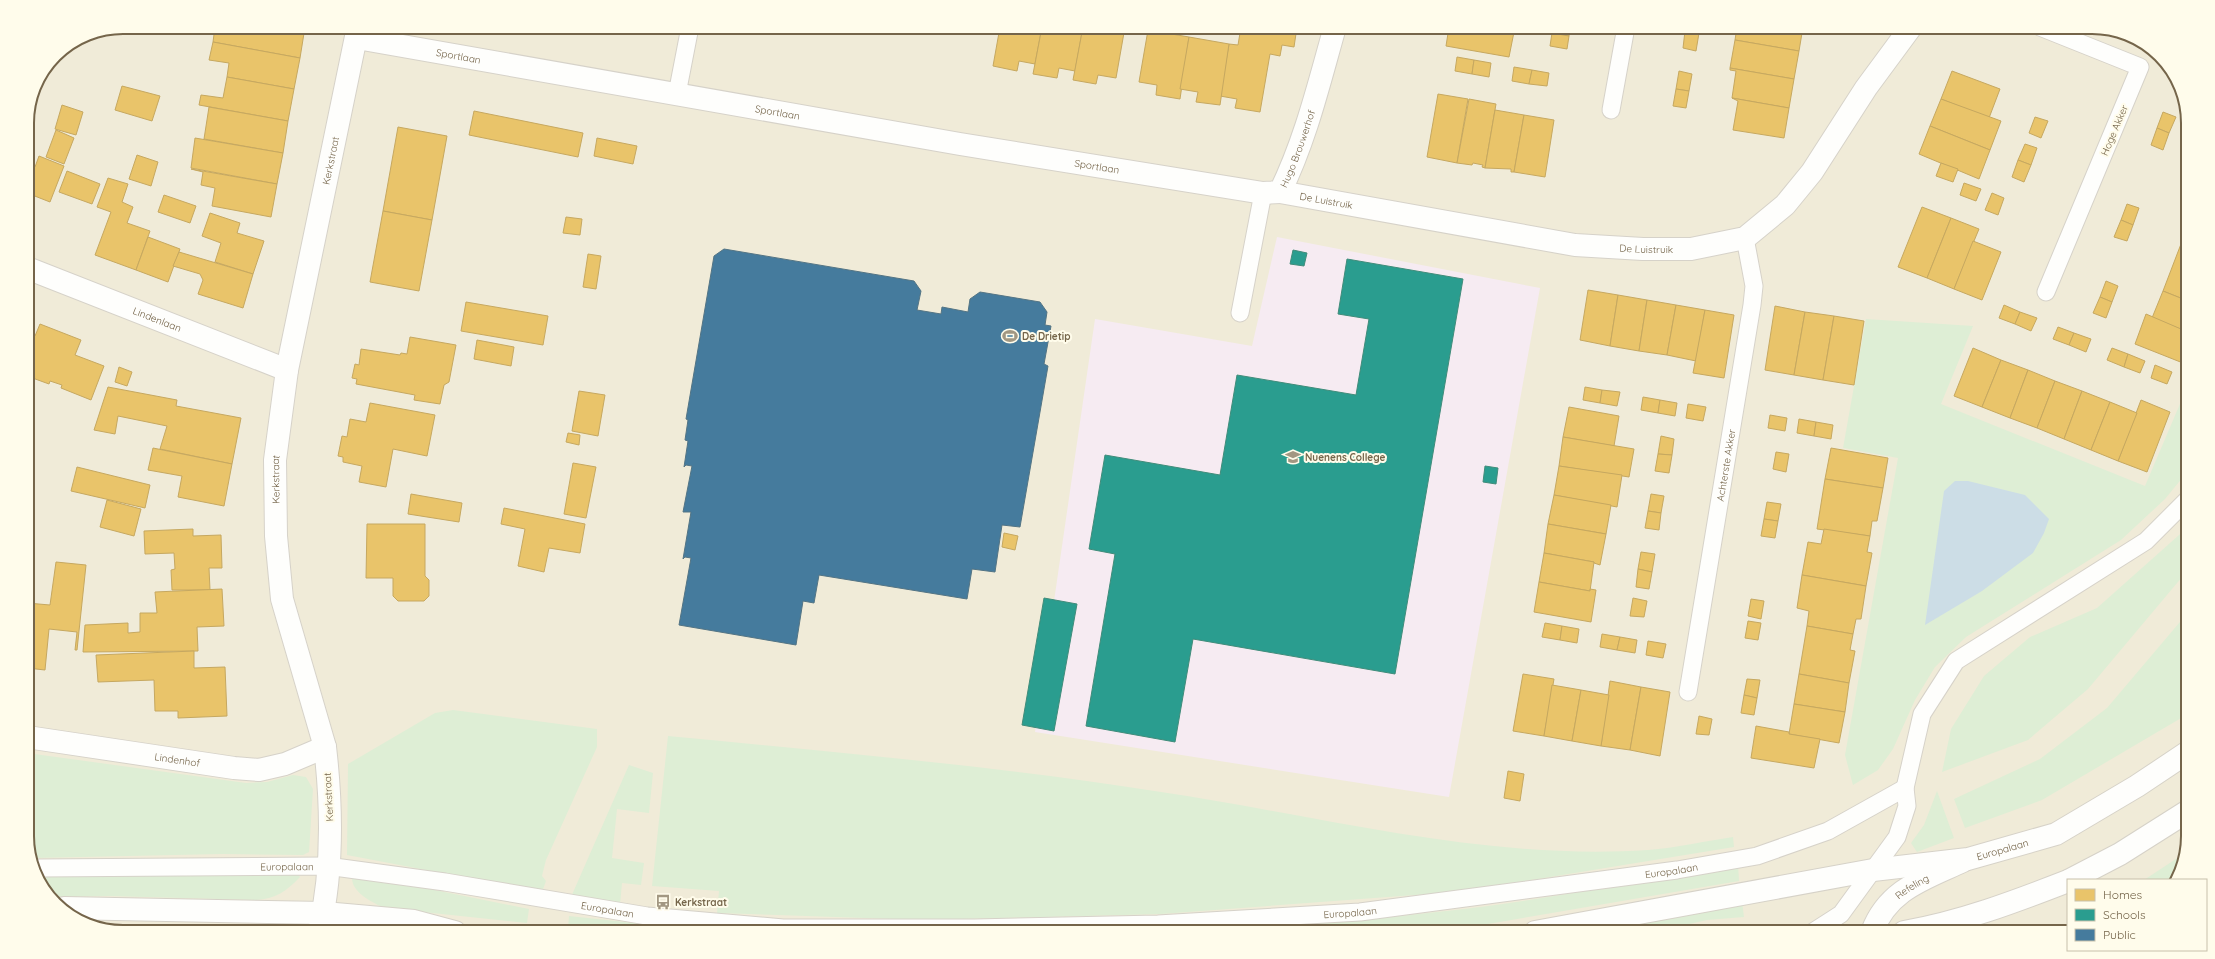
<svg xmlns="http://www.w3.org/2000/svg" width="2215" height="959" font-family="Quicksand,sans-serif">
<rect width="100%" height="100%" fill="#f7f5ea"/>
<path fill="#f0ebd8" d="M123 27H2092L2128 34 2168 65 2188 117V836L2181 872 2175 880H2068V932H123L87 925 47 894 27 842V117L34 86 55 55 87 34Z"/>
<path fill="#f6ebf2" d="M1277 237 1540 288 1449 797 1035 732 1095 319 1252 346Z"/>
<g fill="#deeed5">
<path d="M1866 319 1973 326 1941 404 2145 486 2188 385V471L2165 499 2121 540 1966 637 1935 667 1915 700 1893 749 1878 770 1853 785 1845 755 1898 458 1843 448Z"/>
<path d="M2188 527V570L2088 689 2028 740 1942 772 1951 729 1984 676 2030 637 2097 608Z"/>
<path d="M2185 616 2188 619V714L2042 800 1965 828 1954 799 2040 759 2107 708Z"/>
<path d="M453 710 597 729V747L546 860 542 876 546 881 542 892 347 855 348 764 435 713Z"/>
<path d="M668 736C833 752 997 766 1161 792 1322 816 1484 861 1648 850 1676 848 1705 841 1733 837L1734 847 1544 878 1442 893 1161 914 924 920 717 913 719 891 652 886Z"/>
<path d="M27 753 246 783 267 782 293 775 306 777 313 789 309 852 303 855 223 854 33 858 27 842Z"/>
<path d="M629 765 653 773 649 813 617 809 612 858 644 863 641 885 622 883 620 905 571 897Z"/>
<path d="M1937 791 1954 838 1917 852 1911 843 1924 825Z"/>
<path d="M2185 853 2181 872 2175 880H2144Z"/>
<path d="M1738 864 1739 881 1441 932H1148C1248 927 1347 923 1446 911 1544 900 1641 881 1738 864Z"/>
<path d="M297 873 300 877C287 891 275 899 256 900L109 896 51 897 47 894 40 877Z"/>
<path d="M352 878 395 882 529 909 527 923 385 908C373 903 352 893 352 878Z"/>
<path d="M1742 901 1744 917 1707 920 1654 932H1560Z"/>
<path d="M569 916 690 929 753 932H588L568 929Z"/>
</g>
<path fill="#ccdde6" d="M1955 481H1968L2025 495 2049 519 2044 533 2033 553 1982 591 1925 625 1944 491Z"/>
<g fill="#e9c46a" stroke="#c6a860">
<path d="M215 27H305L300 58 213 42Z"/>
<path d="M1000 27H1042L1035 64 1019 61 1017 71 993 66Z"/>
<path d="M1042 27H1083L1075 71 1059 68 1057 78 1033 74Z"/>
<path d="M1083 27H1125L1116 78 1098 75 1096 84 1073 80Z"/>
<path d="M1241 27H1297L1294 47 1282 45 1280 56 1270 54 1260 112 1235 108 1237 99 1220 96 1229 44 1238 45Z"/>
<path d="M1449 27H1515L1509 57 1446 46Z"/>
<path d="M1553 27H1570L1569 36 1552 33Z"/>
<path d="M1686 27H1700L1699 33 1685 31Z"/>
<path d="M1737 27H1803L1799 51 1735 40Z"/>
<path d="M1148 30 1189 37 1180 99 1156 95 1157 85 1139 82Z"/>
<path d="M1685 31 1699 33 1696 51 1683 48Z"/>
<path d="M1552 33 1569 36 1567 49 1550 46Z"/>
<path d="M1189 37 1229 44 1220 105 1196 102 1198 92 1180 89Z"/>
<path d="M1735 40 1799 51 1794 79 1730 68Z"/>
<path d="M213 42 300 58 294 89 227 77 229 63 209 60Z"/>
<path d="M1457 57 1474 60 1472 74 1455 71Z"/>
<path d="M1474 60 1491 63 1489 77 1472 74Z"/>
<path d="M1514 67 1532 70 1529 84 1512 81Z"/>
<path d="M1730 68 1794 79 1789 108 1732 98 1736 71 1730 70Z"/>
<path d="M1532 70 1549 73 1547 86 1529 84Z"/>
<path d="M1679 71 1692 74 1689 91 1676 89Z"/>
<path d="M1952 71 2000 89 1989 118 1941 99Z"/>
<path d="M227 77 294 89 288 121 199 105 201 95 223 98Z"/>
<path d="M122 86 160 96 152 121 115 110Z"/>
<path d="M1676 89 1689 91 1686 108 1673 106Z"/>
<path d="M1438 94 1468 99 1457 163 1427 157Z"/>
<path d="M1732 98 1789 108 1784 138 1733 130 1738 101Z"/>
<path d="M1469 99 1496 104 1485 168 1482 167 1483 165 1473 163 1472 165 1457 163Z"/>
<path d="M1941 99 2001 121 1990 150 1930 126Z"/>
<path d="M62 105 83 112 76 135 55 129Z"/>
<path d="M209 107 288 121 283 153 204 139Z"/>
<path d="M1495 110 1524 115 1514 172H1511V169L1485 168Z"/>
<path d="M474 111 583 133 578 157 469 135Z"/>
<path d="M2163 112 2176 117 2169 133 2157 128Z"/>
<path d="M1524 115 1554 120 1545 177 1514 172Z"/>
<path d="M2035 117 2048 121 2041 138 2029 133Z"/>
<path d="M1930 126 1990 150 1979 179 1919 154Z"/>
<path d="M398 127 447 136 432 220 383 211Z"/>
<path d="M2157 128 2169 133 2163 150 2151 145Z"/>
<path d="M56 130 74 138 64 164 46 157Z"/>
<path d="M195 138 283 153 277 184 191 168Z"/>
<path d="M597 138 637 146 633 164 594 156Z"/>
<path d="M2025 144 2037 148 2031 165 2018 160Z"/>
<path d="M137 155 158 162 151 186 129 179Z"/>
<path d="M39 156 64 166 50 202 27 193V164L35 167Z"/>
<path d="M2018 160 2031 165 2024 182 2012 177Z"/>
<path d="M1941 163 1958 169 1953 182 1936 176Z"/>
<path d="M191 169 277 184 271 217 212 206 215 188 201 185 203 172Z"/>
<path d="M67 171 100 184 92 204 59 192Z"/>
<path d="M108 178 128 184 122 202 133 207 127 223 150 231 136 270 95 255 111 212 97 207Z"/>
<path d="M1964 183 1981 189 1976 201 1960 195Z"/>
<path d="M1992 193 2004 198 1998 215 1985 210Z"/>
<path d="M164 195 196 206 190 223 158 212Z"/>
<path d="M2127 204 2139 208 2133 225 2121 220Z"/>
<path d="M1922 207 1951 218 1927 278 1898 267Z"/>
<path d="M383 211 432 220 419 291 370 282Z"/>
<path d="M210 213 240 223 237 233 264 241 253 274 215 262 221 243 202 236Z"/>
<path d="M566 217 582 219 580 235 563 233Z"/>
<path d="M1951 218 1979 229 1954 289 1927 278Z"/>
<path d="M2121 220 2133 225 2127 241 2114 237Z"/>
<path d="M2188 227V247L2181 244Z"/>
<path d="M148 237 180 249 168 282 136 270Z"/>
<path d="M1973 241 2001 252 1982 300 1954 289Z"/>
<path d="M2181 244 2188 247V301L2163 291Z"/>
<path d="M179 252 253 274 243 308 198 294 203 280 200 274 173 266Z"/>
<path d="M588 254 601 256 596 289 583 287Z"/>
<path d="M2106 281 2118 286 2112 302 2100 297Z"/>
<path d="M1588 290 1618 295 1610 346 1580 340Z"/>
<path d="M2163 291 2188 301V332L2152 318Z"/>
<path d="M1618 295 1647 300 1639 351 1610 346Z"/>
<path d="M2100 297 2112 302 2106 318 2093 313Z"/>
<path d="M1647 300 1676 305 1667 355 1639 351Z"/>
<path d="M466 302 548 316 543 345 461 331Z"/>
<path d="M1676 305 1705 310 1696 361 1667 355Z"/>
<path d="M2004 305 2020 312 2015 324 1999 318Z"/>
<path d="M1775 306 1805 312 1794 375 1765 370Z"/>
<path d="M1705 310 1734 315 1724 378 1693 373Z"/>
<path d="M1805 312 1834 316 1823 380 1794 375Z"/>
<path d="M2020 312 2037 318 2031 331 2015 324Z"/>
<path d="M2146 314 2188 332V365L2135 344Z"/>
<path d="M1834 316 1864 321 1854 385 1823 380Z"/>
<path d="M40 324 81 340 75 355 104 366 91 400 61 388 62 385 50 381 49 384 27 376V333L35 336Z"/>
<path d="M2058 327 2074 333 2069 345 2053 339Z"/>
<path d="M2074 333 2091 339 2086 352 2069 345Z"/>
<path d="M410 337 456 345 449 382 444 385 440 404 414 400 415 395 356 384 357 379 352 378 355 364 359 365 361 349 400 355 401 353 407 354Z"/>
<path d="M477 340 514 347 511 366 474 359Z"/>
<path d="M1973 348 2001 360 1982 407 1954 396Z"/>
<path d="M2112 348 2128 354 2124 367 2107 360Z"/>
<path d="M2128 354 2145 361 2140 373 2124 367Z"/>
<path d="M2001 360 2028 370 2010 418 1982 407Z"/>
<path d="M2155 365 2172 372 2167 384 2151 378Z"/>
<path d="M119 367 132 372 127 386 115 382Z"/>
<path d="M2028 370 2055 381 2037 428 2010 418Z"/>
<path d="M2055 381 2082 391 2064 439 2037 428Z"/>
<path d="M108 387 177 400 176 406 241 418 232 464 160 449 167 426 118 416 115 434 94 430Z"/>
<path d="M1585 387 1602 390 1600 403 1583 400Z"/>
<path d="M1602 390 1620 392 1617 406 1600 403Z"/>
<path d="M579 391 605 395 598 436 572 431Z"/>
<path d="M2082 391 2110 402 2091 450 2064 439Z"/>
<path d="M1643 397 1660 400 1658 413 1641 410Z"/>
<path d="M1660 400 1677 403 1675 416 1658 413Z"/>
<path d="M2141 400 2170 412 2147 472 2118 461Z"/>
<path d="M2110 402 2137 413 2118 461 2091 450Z"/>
<path d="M370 403 435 415 427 456 393 449 386 487 359 482 362 466 343 462V457L338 456 342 436 347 437 350 419 366 422Z"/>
<path d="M1688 404 1706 407 1703 421 1686 418Z"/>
<path d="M1569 407 1619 416 1614 446 1563 437Z"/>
<path d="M1770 415 1787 418 1785 431 1768 428Z"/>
<path d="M1799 419 1816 422 1814 436 1797 433Z"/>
<path d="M1816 422 1833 425 1831 439 1814 436Z"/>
<path d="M568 433 580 435 579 445 566 442Z"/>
<path d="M1661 436 1674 439 1672 455 1658 454Z"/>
<path d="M1563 437 1634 449 1629 477 1559 466Z"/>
<path d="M153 448 232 464 224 506 178 497 182 476 148 470Z"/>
<path d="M1831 448 1888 458 1883 488 1825 479Z"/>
<path d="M1776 452 1789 454 1786 472 1773 469Z"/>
<path d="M1658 454 1672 455 1669 473 1655 471Z"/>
<path d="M573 463 596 467 586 518 564 514Z"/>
<path d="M1559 466 1622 475 1617 507 1554 495Z"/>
<path d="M77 467 150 485 145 508 71 491Z"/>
<path d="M1825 479 1883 488 1877 521H1872L1870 536 1817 529Z"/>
<path d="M411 494 462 503 459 522 408 514Z"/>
<path d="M1651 494 1664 496 1661 513 1648 511Z"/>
<path d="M1554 495 1611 505 1606 534 1548 524Z"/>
<path d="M107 500 141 509 134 536 100 527Z"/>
<path d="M1767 502 1781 504 1778 521 1764 519Z"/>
<path d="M504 508 585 524 580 553 549 548 544 572 518 566 525 529 501 524Z"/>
<path d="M1648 511 1661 513 1659 530 1645 528Z"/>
<path d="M1764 519 1778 521 1775 538 1761 536Z"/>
<path d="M367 524H425V576L429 580V596L424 601H398L393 596V578H366Z"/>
<path d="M1548 524 1606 534 1600 565 1594 563V562L1544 553Z"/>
<path d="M193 529V536L221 535 222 568H209L210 590H172L171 570 175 569 174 553 145 554 144 531Z"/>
<path d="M1824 529 1870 536 1867 552 1872 553 1866 586 1802 575 1808 542 1821 544Z"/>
<path d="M1004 533 1018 536 1015 550 1002 547Z"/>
<path d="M1641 552 1655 554 1652 572 1638 569Z"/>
<path d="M1544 553 1594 562 1590 591 1539 582Z"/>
<path d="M56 562 86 565 77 650H75L77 632 49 629 45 670 27 668V603L50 605Z"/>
<path d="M1638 569 1652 572 1649 589 1636 587Z"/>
<path d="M1802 575 1866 586 1861 619H1856L1853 634 1807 626 1809 611 1797 608Z"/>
<path d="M1539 582 1590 591V589L1596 590 1591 622 1534 612Z"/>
<path d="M222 589 224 626 197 627 198 651 83 652 85 625 128 623V633L140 632V613H157L155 592Z"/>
<path d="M1633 598 1647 601 1644 617 1630 616Z"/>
<path d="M1751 599 1764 601 1761 619 1748 616Z"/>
<path d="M1748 621 1761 623 1758 640 1745 638Z"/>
<path d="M1545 623 1562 626 1560 640 1542 637Z"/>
<path d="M1562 626 1579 629 1577 643 1560 640Z"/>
<path d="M1807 626 1853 634 1850 650 1855 651 1849 683 1799 674Z"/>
<path d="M1602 634 1620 637 1617 650 1600 647Z"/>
<path d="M1620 637 1637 640 1635 653 1617 650Z"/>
<path d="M1648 641 1666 644 1663 658 1646 655Z"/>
<path d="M194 651V668L225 667 227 716 178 718V711H155L154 680 98 682 96 655Z"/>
<path d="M1523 674 1554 679 1544 736 1513 731Z"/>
<path d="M1799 674 1849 683 1845 712 1794 704Z"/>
<path d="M1747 679 1760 680 1757 698 1744 695Z"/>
<path d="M1610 681 1641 687 1630 750 1601 746Z"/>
<path d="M1552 685 1581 690 1572 741 1544 736Z"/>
<path d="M1641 687 1670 692 1660 756 1630 750Z"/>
<path d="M1581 690 1609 695 1601 746 1572 741Z"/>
<path d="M1744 695 1757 698 1754 715 1741 713Z"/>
<path d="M1794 704 1845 712 1839 743 1789 734Z"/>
<path d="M1699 716 1712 719 1709 735 1696 734Z"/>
<path d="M1756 726 1789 732V734L1820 739 1814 768 1751 758Z"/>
<path d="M1508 771 1524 774 1520 801 1504 798Z"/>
</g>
<g fill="#2a9d8f" stroke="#408c7a">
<path d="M1293 250 1307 253 1304 266 1290 264Z"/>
<path d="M1347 259 1463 279 1395 674 1193 639 1175 742 1086 726 1115 554 1089 549 1105 455 1220 475 1237 375 1356 395 1369 319 1338 314Z"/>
<path d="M1485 466 1498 468 1496 484 1483 482Z"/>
<path d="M1044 598 1077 604 1054 731 1022 725Z"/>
</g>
<path fill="#457b9d" stroke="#537484" d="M724 249 914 281 921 291 917 310 941 314 942 307 968 312 970 299 980 292 1040 302 1047 312 1045 325 1051 326 1044 364 1048 366 1020 527 1002 525 995 572 972 569 967 599 819 575 814 603 803 601 796 645 679 625 691 558 685 557 683 559 691 512H683L692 466 686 465 684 467 688 441 685 440 688 420 686 419 714 256Z"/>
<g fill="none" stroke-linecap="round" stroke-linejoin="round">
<g stroke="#d6d2c9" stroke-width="19">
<g id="service">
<path d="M2040 27 2140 67 2046 292"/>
<path d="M677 94 690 27"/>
<path d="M1611 110 1626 27"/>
<path d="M1240 313 1263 193"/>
<path id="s1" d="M1688 692 1752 305 1754 286 1745 238"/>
<path id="s2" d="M37 868 327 866 445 882 647 916 783 928H974L1158 924 1360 912 1677 870 1757 856 1828 831 1905 788"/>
<path d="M1813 932 1841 914 1897 837 1907 806 1905 788 1922 714 1956 661 2146 541 2188 499"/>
</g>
</g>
<g stroke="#d6d2c9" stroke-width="24">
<g id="minor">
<path id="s3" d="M357 38 960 144 1263 193 1280 192C1306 139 1319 83 1335 27"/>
<path id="s4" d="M1280 192 1575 245 1643 249H1691L1745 238 1785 205 1812 172 1866 88 1911 27"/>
<path id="s5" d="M27 268 287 370"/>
<path id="s6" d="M27 737 234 768 259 770 285 764 325 747"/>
<path id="s7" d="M319 932C333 872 332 807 325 747L282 599 276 536 275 460 287 370 358 27"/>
</g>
</g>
<g stroke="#d6d2c9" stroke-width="24">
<g id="tertiary">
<path id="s8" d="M1872 932C1888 889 1925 879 1963 861"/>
</g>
</g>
<g stroke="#d6d2c8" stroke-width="24">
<g id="secondary">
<path d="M2070 880 2120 854 2188 811"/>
<path d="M64 908 324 913 414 921 455 932"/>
<path id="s9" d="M1535 932 1873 870 1968 859 2056 834 2137 786 2188 752"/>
<path d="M1904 932C1961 922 2014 902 2068 881"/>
</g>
</g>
<use href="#service" stroke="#fefefc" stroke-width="17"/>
<use href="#minor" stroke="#fefefc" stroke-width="22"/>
<use href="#tertiary" stroke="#fefefc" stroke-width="22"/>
<use href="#secondary" stroke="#fefefc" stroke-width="22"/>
</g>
<defs>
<g id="stadium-bare" transform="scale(1.2)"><path d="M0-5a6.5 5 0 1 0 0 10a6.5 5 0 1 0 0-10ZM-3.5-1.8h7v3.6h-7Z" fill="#a29782" stroke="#fffceb" stroke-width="2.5" paint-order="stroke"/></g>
<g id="school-bare" transform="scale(1.2)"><path d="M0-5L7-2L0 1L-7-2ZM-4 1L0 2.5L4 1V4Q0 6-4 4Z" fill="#a29782" stroke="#fffceb" stroke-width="2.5" paint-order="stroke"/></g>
<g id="bus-bare" transform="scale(1.2)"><path d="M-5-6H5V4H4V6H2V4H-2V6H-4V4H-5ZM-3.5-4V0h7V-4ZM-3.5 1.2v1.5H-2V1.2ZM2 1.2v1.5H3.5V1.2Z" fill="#a29782" stroke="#fffceb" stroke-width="2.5" paint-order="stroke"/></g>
</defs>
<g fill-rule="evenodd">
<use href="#stadium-bare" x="1010" y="336"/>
<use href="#school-bare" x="1293" y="457"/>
<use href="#bus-bare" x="663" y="902"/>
</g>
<g text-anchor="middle" stroke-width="4" stroke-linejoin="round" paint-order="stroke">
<g font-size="10" fill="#75654a" stroke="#fffceb">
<text dy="4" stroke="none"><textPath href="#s3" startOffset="103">Sportlaan</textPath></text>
<text dy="4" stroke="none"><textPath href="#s3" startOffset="427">Sportlaan</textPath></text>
<text transform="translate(2114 130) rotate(-67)" y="4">Hoge Akker</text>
<text dy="4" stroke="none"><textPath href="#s3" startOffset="983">Hugo Brouwerhof</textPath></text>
<text dy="4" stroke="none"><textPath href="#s7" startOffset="784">Kerkstraat</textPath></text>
<text dy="4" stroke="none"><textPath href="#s3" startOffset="751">Sportlaan</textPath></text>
<text dy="4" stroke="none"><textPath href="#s4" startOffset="47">De Luistruik</textPath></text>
<text dy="4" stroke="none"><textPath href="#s4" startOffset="371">De Luistruik</textPath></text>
<text dy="4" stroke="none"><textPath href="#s5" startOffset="140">Lindenlaan</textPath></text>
<text dy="4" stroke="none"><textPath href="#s1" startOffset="230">Achterste Akker</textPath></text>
<text dy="4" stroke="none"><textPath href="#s7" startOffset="460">Kerkstraat</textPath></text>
<text dy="4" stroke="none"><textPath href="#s6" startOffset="152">Lindenhof</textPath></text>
<text transform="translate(328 797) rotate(-93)" y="4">Kerkstraat</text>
<text dy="4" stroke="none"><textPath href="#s9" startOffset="475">Europalaan</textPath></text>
<text dy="4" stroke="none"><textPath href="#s2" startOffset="250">Europalaan</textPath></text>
<text dy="4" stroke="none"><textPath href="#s2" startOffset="1642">Europalaan</textPath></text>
<text dy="4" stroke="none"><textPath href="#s8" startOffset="62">Refeling</textPath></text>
<text dy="4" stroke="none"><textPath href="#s2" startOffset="574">Europalaan</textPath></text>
<text dy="4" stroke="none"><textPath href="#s2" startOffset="1318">Europalaan</textPath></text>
</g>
<g font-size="10" font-weight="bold" fill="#75654a" stroke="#fffceb" text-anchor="start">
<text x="1022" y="340">De Drietip</text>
<text x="1305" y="461">Nuenens College</text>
<text x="675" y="906">Kerkstraat</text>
</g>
</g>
<path d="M0 0H2215V959H0ZM123 34H2092A89 89 0 0 1 2181 123V836A89 89 0 0 1 2092 925H123A89 89 0 0 1 34 836V123A89 89 0 0 1 123 34Z" fill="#fffceb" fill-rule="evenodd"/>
<path fill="none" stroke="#75654a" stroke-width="2" d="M123 34H2092A89 89 0 0 1 2181 123V836A89 89 0 0 1 2092 925H123A89 89 0 0 1 34 836V123A89 89 0 0 1 123 34Z"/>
<rect x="2067" y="879" width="140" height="72" fill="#fffceb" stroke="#c8c0ab"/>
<rect x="2075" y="889" width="20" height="12" fill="#e9c46a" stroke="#c8c0ab"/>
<text x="2103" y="899" font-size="12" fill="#75654a">Homes</text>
<rect x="2075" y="909" width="20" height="12" fill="#2a9d8f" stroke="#c8c0ab"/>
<text x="2103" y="919" font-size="12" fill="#75654a">Schools</text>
<rect x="2075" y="929" width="20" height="12" fill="#457b9d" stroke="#c8c0ab"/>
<text x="2103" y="939" font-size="12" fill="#75654a">Public</text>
</svg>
